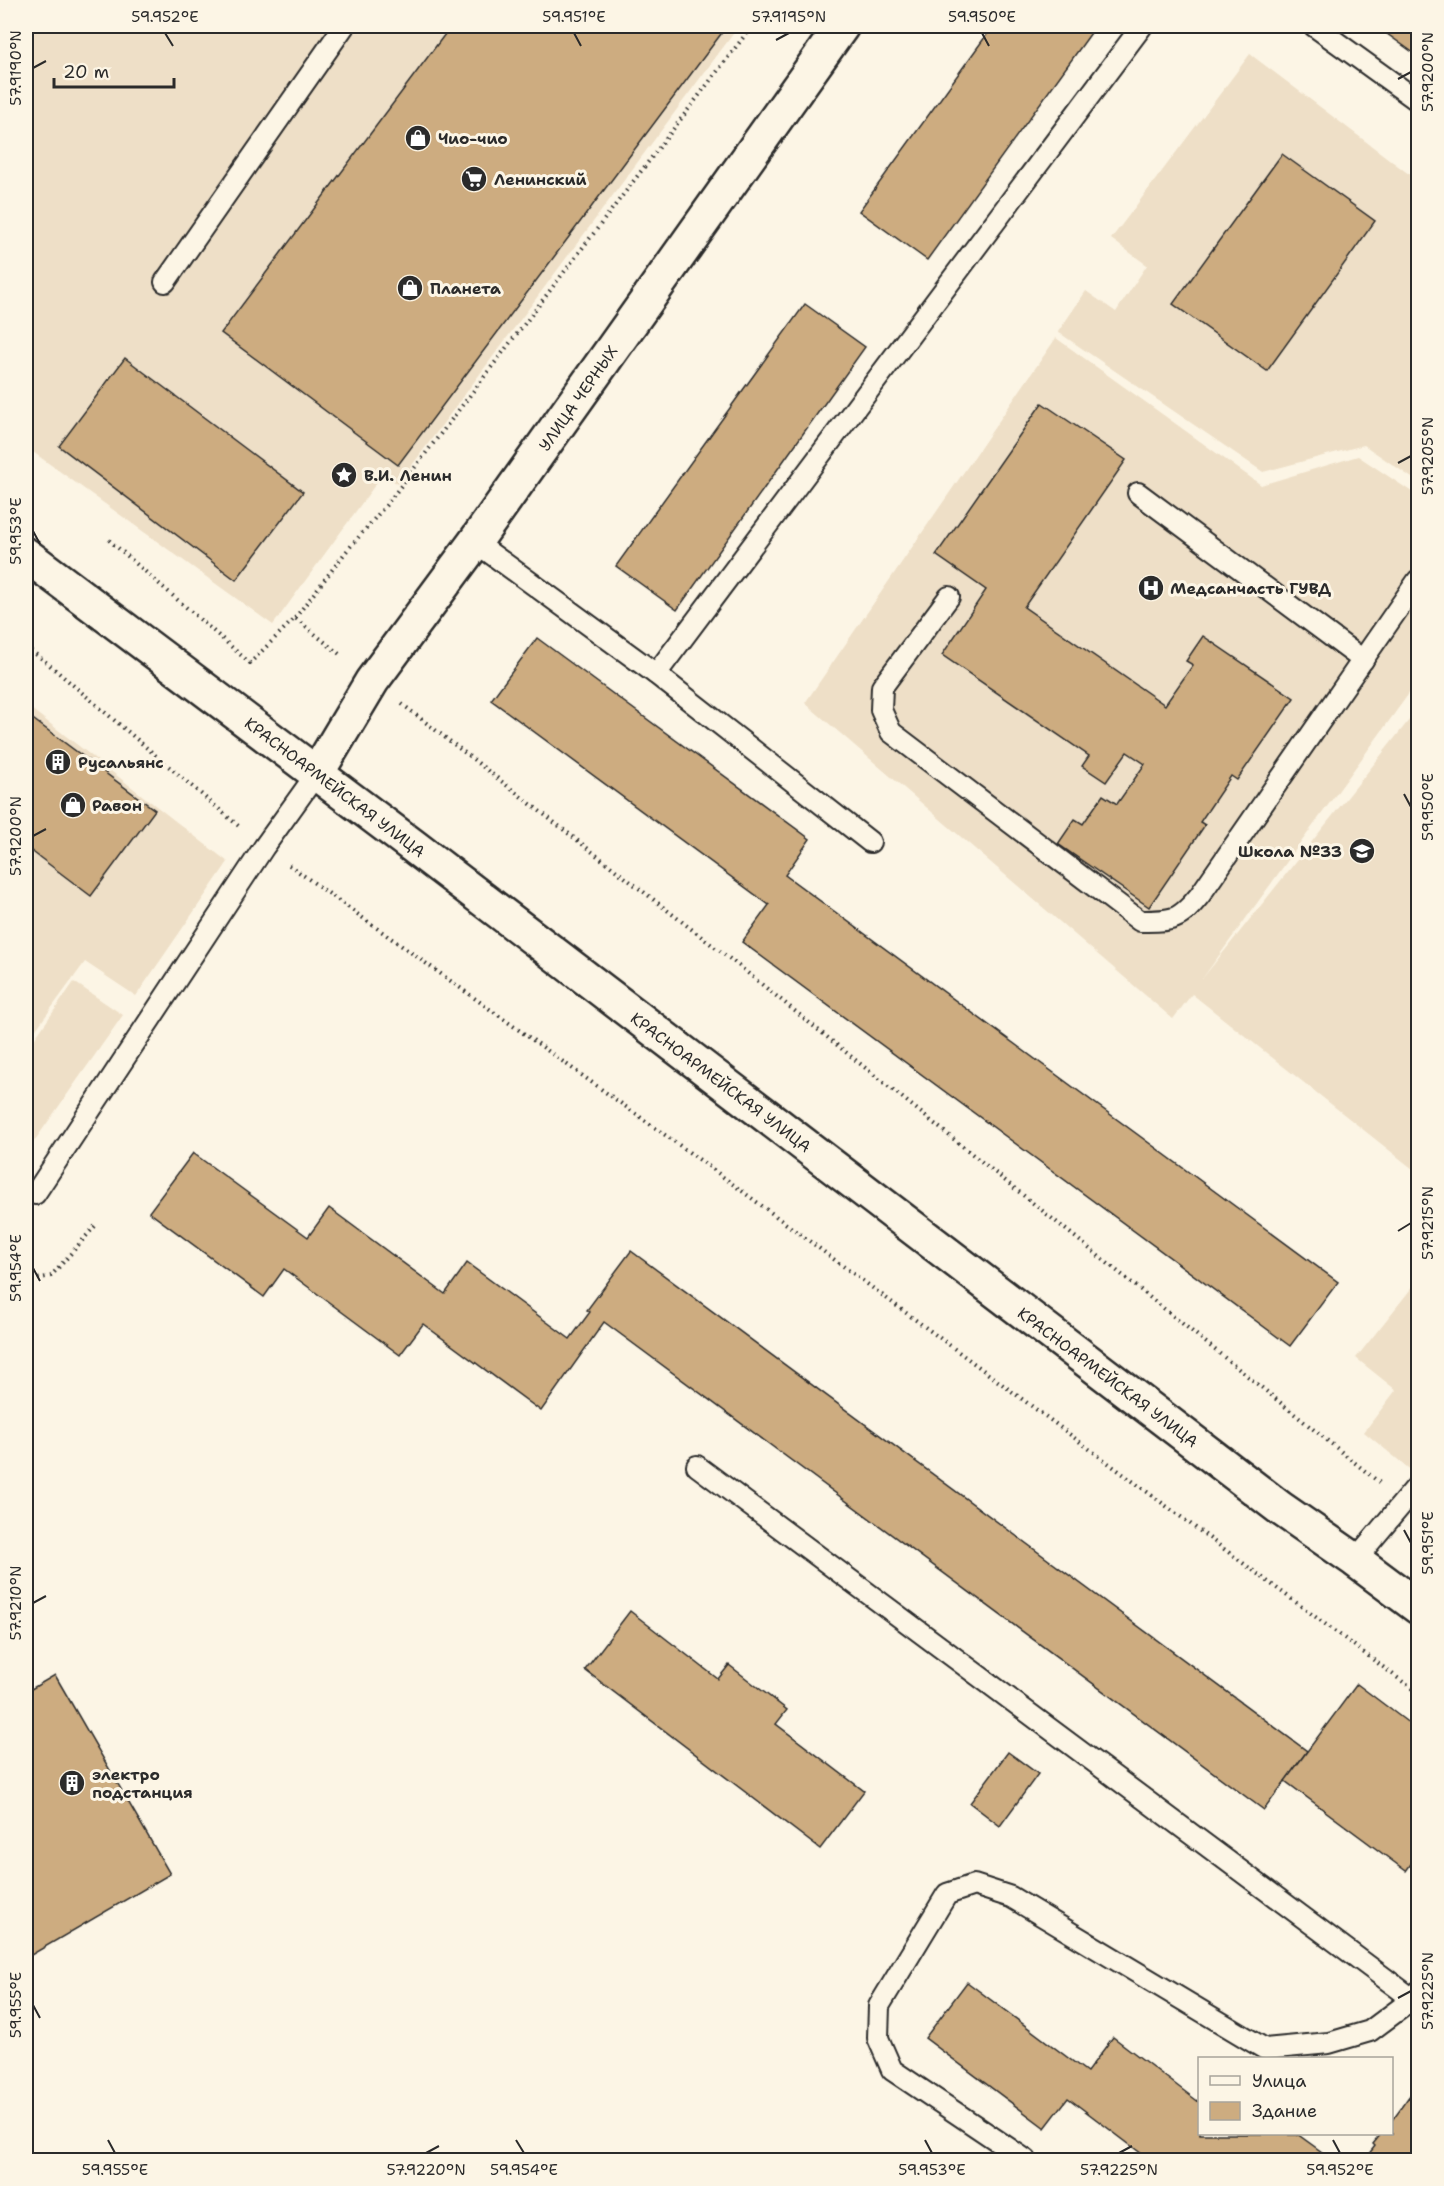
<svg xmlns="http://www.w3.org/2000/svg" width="1444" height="2186" font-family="'Shantell Sans',sans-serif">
<rect width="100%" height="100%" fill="#fcf5e5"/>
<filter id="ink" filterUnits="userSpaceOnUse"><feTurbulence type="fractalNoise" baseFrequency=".0167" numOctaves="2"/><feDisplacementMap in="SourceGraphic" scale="12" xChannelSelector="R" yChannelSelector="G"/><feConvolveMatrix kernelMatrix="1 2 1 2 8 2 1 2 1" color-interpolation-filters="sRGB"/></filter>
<g filter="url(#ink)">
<g fill="#eedfc7">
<path d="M26 26H739L398 484 383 474 273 625 26 447Z"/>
<path d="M1250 54 1418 181V482L1364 445 1263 472 1058 332 1086 291 1116 312 1147 265 1111 239Z"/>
<path d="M1056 338 1261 485 1358 456 1418 496V681L1202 979 1418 709V1173L1192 994 1173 1019 805 703Z"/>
<path d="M26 705 228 862 136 996 85 962 26 1043Z"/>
<path d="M74 982 123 1015 26 1153V1051Z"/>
<path d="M1418 1280V1476L1364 1432 1396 1390 1356 1358Z"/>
</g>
<g fill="#cdac80" stroke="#2b2b2b" stroke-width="1.5">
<path d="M451 26H727L398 465 221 333Z"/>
<path d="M993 26H1096L927 260 859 211Z"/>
<path d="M1376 26H1418V56Z"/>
<path d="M1282 154 1375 221 1267 371 1173 304Z"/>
<path d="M805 304 865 347 677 610 616 566Z"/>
<path d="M125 358 303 492 236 580 59 446Z"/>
<path d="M1042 403 1126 460 1024 607 1165 705 1193 665 1186 661 1203 636 1294 698 1237 780 1231 776 1200 822 1205 825 1149 907 1058 844 1075 819 1083 824 1103 795 1117 804 1145 764 1127 752 1106 782 1082 766 1089 756 942 655 986 590 936 555Z"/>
<path d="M537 638 810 839 785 875 1338 1282 1290 1346 742 942 769 905 491 700Z"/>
<path d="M26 714 155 810 91 896 26 847Z"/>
<path d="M193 1153 308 1237 329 1208 445 1294 467 1263 570 1339 590 1312 587 1310 631 1251 1307 1751 1264 1810 604 1322 541 1411 423 1324 400 1355 284 1269 264 1297 149 1212Z"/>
<path d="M630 1611 718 1679 729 1665 787 1710 776 1724 864 1791 820 1849 585 1670Z"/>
<path d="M55 1675 170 1874 26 1958V1692Z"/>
<path d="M1357 1684 1418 1730V1854L1406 1871 1285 1781Z"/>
<path d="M1008 1752 1038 1774 1000 1826 970 1803Z"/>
<path d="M967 1982 1087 2072 1113 2037 1200 2103V2134H1297L1333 2160H1150L1068 2098 1045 2128 925 2038Z"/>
<path d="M1418 2084V2160H1401L1391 2153 1386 2160H1364L1375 2146 1373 2144 1381 2134H1392V2120Z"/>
</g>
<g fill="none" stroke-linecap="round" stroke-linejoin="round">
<g stroke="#2b2b2b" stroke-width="24">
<g id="service">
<path d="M1314 26 1418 101"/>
<path d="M165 282 344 26"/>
<path d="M1138 493 1363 660"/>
<path d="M475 542 656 674 870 842"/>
<path d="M949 597 882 687 881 710 891 732 1140 921C1173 921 1179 921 1200 895L1418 580"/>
<path d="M656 674 1142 26"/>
<path d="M35 1194 264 847 317 773"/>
<path d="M697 1466 1418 2003"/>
<path d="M1355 1560 1418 1485"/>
<path d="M1026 2160 892 2070 878 2038 879 2006 947 1894 974 1885 1011 1897 1265 2049 1329 2043 1370 2031 1413 1999 1418 1992"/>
</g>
</g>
<g stroke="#2b2b2b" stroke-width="38">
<g id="tertiary">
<path d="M26 555 413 846 1280 1508 1355 1560 1418 1607"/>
<path d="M317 773 372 681 475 542 842 26"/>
</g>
</g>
<g stroke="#2b2b2b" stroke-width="4" stroke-dasharray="1.5 4.5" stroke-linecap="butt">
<path d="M109 540 250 663 295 618 342 656"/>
<path d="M295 618 345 553 387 504 752 26"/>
<path d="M26 647 46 662 241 828"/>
<path d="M402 704 739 966 1380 1483"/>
<path d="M289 865 711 1168 1418 1693"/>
<path d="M26 1290 32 1280 51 1276 96 1225"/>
</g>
<use href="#service" stroke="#fcf5e5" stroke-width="20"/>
<use href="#tertiary" stroke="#fcf5e5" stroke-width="33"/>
</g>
</g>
<path fill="none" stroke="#2b2b2b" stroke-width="2" d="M165 33 173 46M574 33 581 46M982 33 989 46M776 40 789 33M33 68 46 61M1398 79 1411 72M1398 463 1411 456M33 531 40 544M1404 794 1411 807M33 836 46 829M1398 1231 1411 1223M33 1268 40 1281M1404 1530 1411 1543M33 1603 46 1596M1398 1998 1411 1991M33 2005 40 2018M108 2140 115 2153M516 2140 524 2153M925 2140 932 2153M1333 2140 1340 2153M426 2153 439 2146M1119 2153 1132 2146"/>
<defs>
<g id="shop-disc" transform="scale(1.35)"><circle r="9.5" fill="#2b2b2b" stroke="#fcf5e5"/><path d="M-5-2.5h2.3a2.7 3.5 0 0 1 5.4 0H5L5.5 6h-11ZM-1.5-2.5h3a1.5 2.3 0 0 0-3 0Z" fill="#fff"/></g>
<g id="supermarket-disc" transform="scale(1.35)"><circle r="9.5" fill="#2b2b2b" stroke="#fcf5e5"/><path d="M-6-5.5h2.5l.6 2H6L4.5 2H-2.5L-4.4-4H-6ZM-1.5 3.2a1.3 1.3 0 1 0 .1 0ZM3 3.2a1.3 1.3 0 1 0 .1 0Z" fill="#fff"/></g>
<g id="sight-disc" transform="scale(1.35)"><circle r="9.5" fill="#2b2b2b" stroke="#fcf5e5"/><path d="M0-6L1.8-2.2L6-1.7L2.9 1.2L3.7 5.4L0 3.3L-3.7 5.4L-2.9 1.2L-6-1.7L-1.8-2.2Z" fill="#fff"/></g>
<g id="hospital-disc" transform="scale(1.35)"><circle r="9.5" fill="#2b2b2b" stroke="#fcf5e5"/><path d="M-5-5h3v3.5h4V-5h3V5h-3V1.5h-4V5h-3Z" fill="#fff"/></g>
<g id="building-disc" transform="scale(1.35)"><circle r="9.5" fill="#2b2b2b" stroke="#fcf5e5"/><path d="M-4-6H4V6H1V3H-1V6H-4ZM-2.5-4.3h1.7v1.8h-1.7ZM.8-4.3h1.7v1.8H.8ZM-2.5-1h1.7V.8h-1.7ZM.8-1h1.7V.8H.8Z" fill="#fff"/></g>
<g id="school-disc" transform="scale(1.35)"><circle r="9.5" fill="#2b2b2b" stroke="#fcf5e5"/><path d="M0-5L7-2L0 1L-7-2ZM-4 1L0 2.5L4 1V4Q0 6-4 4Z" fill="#fff"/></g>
</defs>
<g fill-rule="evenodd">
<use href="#shop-disc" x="418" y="138"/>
<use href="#supermarket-disc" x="474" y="179"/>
<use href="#shop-disc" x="410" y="288"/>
<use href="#sight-disc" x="344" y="475"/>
<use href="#hospital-disc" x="1151" y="588"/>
<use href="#building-disc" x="58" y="762"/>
<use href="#shop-disc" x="73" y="805"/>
<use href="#school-disc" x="1362" y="851"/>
<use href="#building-disc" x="72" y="1783"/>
</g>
<g text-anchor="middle" stroke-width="6" stroke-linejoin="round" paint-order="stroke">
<g font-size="16" font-weight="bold" fill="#2b2b2b" stroke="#fcf5e5" text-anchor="start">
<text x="438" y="144">Чио-чио</text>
<text x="494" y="185">Ленинский</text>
<text x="430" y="294">Планета</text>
<text x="364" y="481">В.И. Ленин</text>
<text x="1170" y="594">Медсанчасть ГУВД</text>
<text x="78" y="768">Русальянс</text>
<text x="92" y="811">Равон</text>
<text x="1342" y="857" text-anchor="end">Школа №33</text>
<text x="92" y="1780">электро<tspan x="92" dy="18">подстанция</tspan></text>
</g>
<g font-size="16" fill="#2b2b2b" stroke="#fcf5e5">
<text transform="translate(578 398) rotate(-55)" y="6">УЛИЦА ЧЕРНЫХ</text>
<text transform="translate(335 787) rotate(37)" y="6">КРАСНОАРМЕЙСКАЯ УЛИЦА</text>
<text transform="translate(721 1082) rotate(37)" y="6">КРАСНОАРМЕЙСКАЯ УЛИЦА</text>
<text transform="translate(1108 1377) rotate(37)" y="6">КРАСНОАРМЕЙСКАЯ УЛИЦА</text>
</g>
</g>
<rect width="1444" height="2186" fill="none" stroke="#fcf5e5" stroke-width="66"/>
<rect x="1198" y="2057" width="195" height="78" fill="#fcf5e5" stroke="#a8a49b" stroke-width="1.5"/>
<rect x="1210" y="2076" width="30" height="9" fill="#fcf5e5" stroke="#a8a49b" stroke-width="1.5"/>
<text x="1252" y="2087" font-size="18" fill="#2b2b2b">Улица</text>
<rect x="1210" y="2102" width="30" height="18" fill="#cdac80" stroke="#a8a49b" stroke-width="1.5"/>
<text x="1252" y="2117" font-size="18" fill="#2b2b2b">Здание</text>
<path d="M54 78v9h120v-9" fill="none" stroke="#2b2b2b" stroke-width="3"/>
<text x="63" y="78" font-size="18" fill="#2b2b2b" stroke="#fcf5e5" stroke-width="4.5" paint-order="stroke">20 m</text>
<rect x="33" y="33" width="1378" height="2120" fill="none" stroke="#2b2b2b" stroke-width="2"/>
<g font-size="15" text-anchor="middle" fill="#2b2b2b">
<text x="165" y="22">59.952°E</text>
<text x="574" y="22">59.951°E</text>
<text x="789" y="22">57.9195°N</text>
<text x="982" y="22">59.950°E</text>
<text transform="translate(16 68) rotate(-90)" y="5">57.9190°N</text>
<text transform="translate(1428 72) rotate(-90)" y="5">57.9200°N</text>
<text transform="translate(1428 456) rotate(-90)" y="5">57.9205°N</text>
<text transform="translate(16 531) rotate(-90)" y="5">59.953°E</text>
<text transform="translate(1428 807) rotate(-90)" y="5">59.950°E</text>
<text transform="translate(16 836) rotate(-90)" y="5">57.9200°N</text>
<text transform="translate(1428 1223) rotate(-90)" y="5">57.9215°N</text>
<text transform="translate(16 1268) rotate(-90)" y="5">59.954°E</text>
<text transform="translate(1428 1543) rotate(-90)" y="5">59.951°E</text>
<text transform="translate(16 1603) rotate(-90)" y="5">57.9210°N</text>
<text transform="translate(1428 1991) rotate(-90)" y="5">57.9225°N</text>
<text transform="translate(16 2005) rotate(-90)" y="5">59.955°E</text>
<text x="115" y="2175">59.955°E</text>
<text x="426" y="2175">57.9220°N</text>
<text x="524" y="2175">59.954°E</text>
<text x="932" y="2175">59.953°E</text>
<text x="1119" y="2175">57.9225°N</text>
<text x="1340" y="2175">59.952°E</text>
</g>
</svg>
